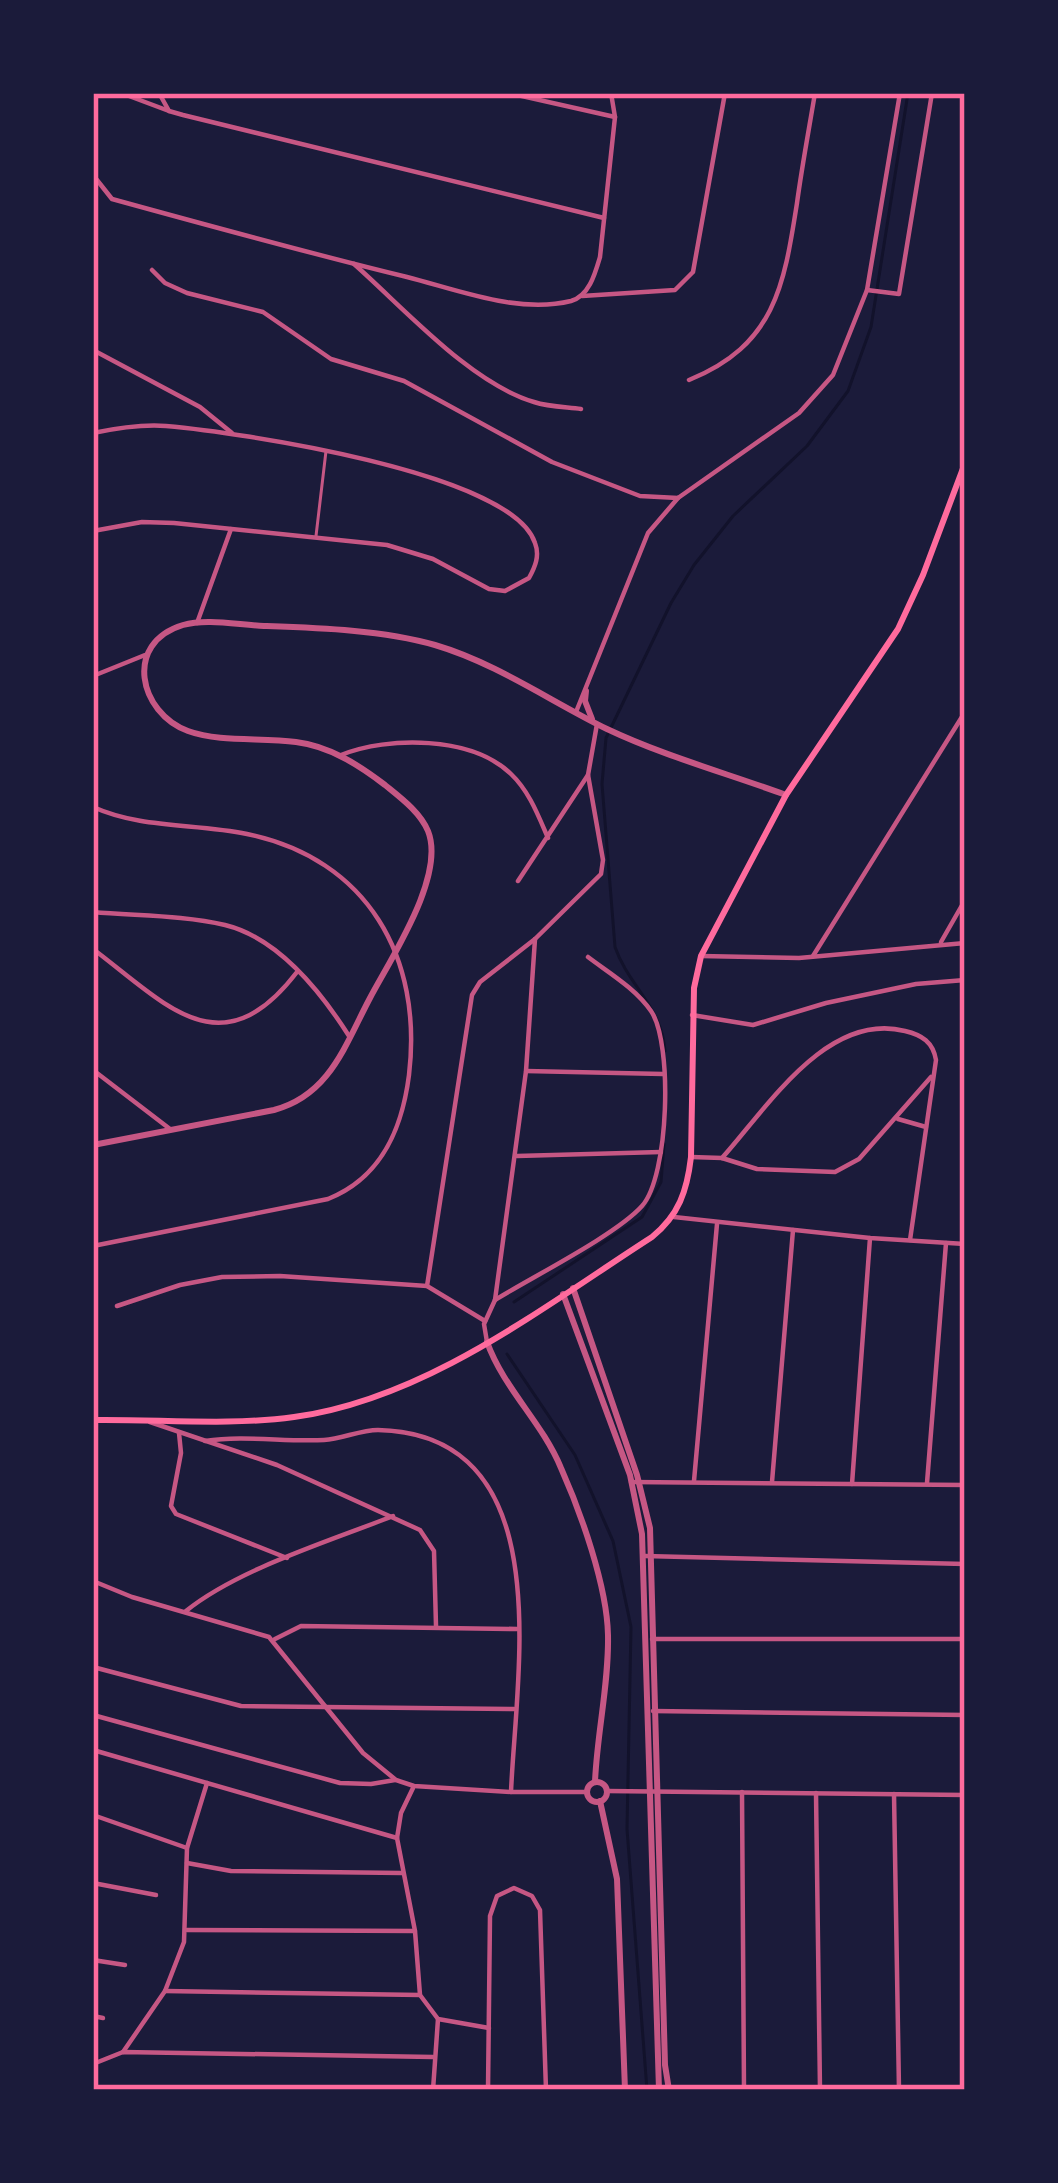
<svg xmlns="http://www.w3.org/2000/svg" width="1058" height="2183" font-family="Helvetica,sans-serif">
<rect width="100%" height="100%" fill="#1b1b3a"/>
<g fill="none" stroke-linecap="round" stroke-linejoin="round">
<g stroke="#12122b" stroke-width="3">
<path d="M665 1051C662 1007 628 985 615 947L602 784 606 738 671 603 694 565 733 516 807 446 848 391 871 327 908 93"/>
<path d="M514 1302 642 1217 661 1182 664 1144"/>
<path d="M507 1354 575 1455 613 1541 631 1627 627 1829 647 2090"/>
</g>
<path stroke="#c65784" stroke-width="3" d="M316 536 326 451"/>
<g stroke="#c65784" stroke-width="4.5">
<path d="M121 93 169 111"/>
<path d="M159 93 169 111 183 115 604 218"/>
<path d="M508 93 615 117"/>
<path d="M93 175 112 199C210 226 308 253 407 277 458 290 518 314 571 301 589 296 595 274 600 257L615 117 611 93"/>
<path d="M354 264C404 308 470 383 534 402 549 407 566 407 581 409"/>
<path d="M152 270 165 283 187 293 263 312 331 359 404 381 552 462 640 496 678 498 799 413 833 375 867 290 900 93"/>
<path d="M867 290 899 294 932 93"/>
<path d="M582 296 675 290 693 272 725 93"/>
<path d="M93 350 200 407 232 433"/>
<path d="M689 380C775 345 784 286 797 203 802 166 809 129 815 93"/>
<path d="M93 433C117 428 142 424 166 426 236 432 512 472 535 543 540 556 535 567 529 578L505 591 489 589 433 559 387 545 174 523 142 522 93 531"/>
<path d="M197 623 231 529"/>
<path d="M93 676 145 655"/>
<path d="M576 712 648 533 678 498"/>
<path d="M341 755C388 736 472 736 511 774 529 791 538 815 548 838"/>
<path d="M93 807C142 829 196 823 247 834 368 859 423 958 409 1075 402 1130 381 1178 328 1199L93 1246"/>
<path d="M518 881 588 775 597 724"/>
<path d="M93 912C136 916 183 915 225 925 278 938 321 992 349 1036"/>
<path d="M941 942 965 900"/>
<path d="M93 949C166 1004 221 1071 297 972"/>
<path d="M701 956 799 958 965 943"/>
<path d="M813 956 965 712"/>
<path d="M692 1015 753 1025 826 1003 916 984 965 980"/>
<path d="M93 1070 170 1129"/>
<path d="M526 1071 663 1074"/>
<path d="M898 1119 926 1127"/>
<path d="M517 1156 661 1152"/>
<path d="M691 1157 722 1158 757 1169 835 1172 859 1159 931 1077"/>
<path d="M722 1158C767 1108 827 1011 905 1031 922 1035 933 1042 936 1060L910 1240"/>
<path d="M674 1217 870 1238 965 1244"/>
<path d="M427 1286 472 995 480 982 535 939 601 874 603 860 588 775"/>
<path d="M495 1300C532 1277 616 1235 642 1206 669 1176 673 1043 651 1011 635 988 609 973 588 957"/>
<path d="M117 1306 180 1285 222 1277 280 1276 427 1286 485 1321"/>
<path d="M487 1342 484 1324 495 1300 526 1071 535 939"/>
<path d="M150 1422 277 1465 420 1530 434 1551 436 1626"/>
<path d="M179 1433 181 1453 171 1506 176 1514 287 1558"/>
<path d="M205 1441C244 1435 284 1442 324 1440 342 1439 360 1430 378 1430 561 1434 516 1671 511 1792"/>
<path d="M694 1481 717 1224"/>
<path d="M631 1482 965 1485"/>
<path d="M772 1482 793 1230"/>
<path d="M927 1483 946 1243"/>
<path d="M852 1484 870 1238"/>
<path d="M645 1556 965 1564"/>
<path d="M93 1581 132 1597 269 1637 363 1753 396 1780 414 1786 511 1792H587"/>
<path d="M186 1611C238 1569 330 1541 393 1516"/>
<path d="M275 1639 301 1626 517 1629"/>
<path d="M652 1639H965"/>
<path d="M93 1667 241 1706 514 1709"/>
<path d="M653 1711 965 1715"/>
<path d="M93 1715 340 1783 371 1784 395 1780"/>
<path d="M93 1750 397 1838"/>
<path d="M413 1788 401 1813 397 1838 415 1931 420 1995 438 2019 489 2028"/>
<path d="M607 1791 965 1795"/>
<path d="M742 1792 744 2090"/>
<path d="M816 1793 820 2090"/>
<path d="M894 1794 899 2090"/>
<path d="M93 1815 187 1848"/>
<path d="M187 1863 231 1871 402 1873"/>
<path d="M93 1883 156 1895"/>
<path d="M187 1930 415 1931"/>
<path d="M93 1960 125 1965"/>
<path d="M165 1991 420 1995"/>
<path d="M93 2016 103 2018"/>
<path d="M123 2052 165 1991 184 1942 187 1848 207 1783"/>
<path d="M93 2064 123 2052 433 2057"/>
<path d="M433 2090 438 2019"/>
<path d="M488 2090 490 1916 497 1896 514 1888 532 1896 540 1910 546 2090"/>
</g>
<g stroke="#c65784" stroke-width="6">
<path d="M586 691 585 701 592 719"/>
<path d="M93 1145 274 1110C330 1095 345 1045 370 998 391 958 446 876 428 831 420 812 401 798 385 785 359 765 329 746 296 742 261 737 221 743 188 731 139 713 123 643 183 625 207 618 238 625 264 626 320 628 382 630 435 645 496 663 550 701 607 729 664 756 726 773 786 795"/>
<path d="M573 1288 637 1475 650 1528 665 2065 669 2090"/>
<path d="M563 1294 630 1475 642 1534 659 2090"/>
<path d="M487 1342C504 1389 542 1422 561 1468 581 1513 607 1586 608 1635 609 1684 597 1733 595 1782"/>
<circle cx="597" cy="1792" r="10"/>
<path d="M600 1801 617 1879 625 2090"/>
</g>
<path stroke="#ff6b9d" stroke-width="6" d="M93 1420C159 1419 229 1426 294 1417 426 1399 543 1307 652 1237 679 1215 687 1191 691 1157L694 988 701 956 786 795 898 629 923 575 965 463"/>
</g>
<rect width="1058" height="2183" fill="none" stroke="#1b1b3a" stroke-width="192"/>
<rect x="96" y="96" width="866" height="1991" fill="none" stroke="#ff6b9d" stroke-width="4.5"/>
</svg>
